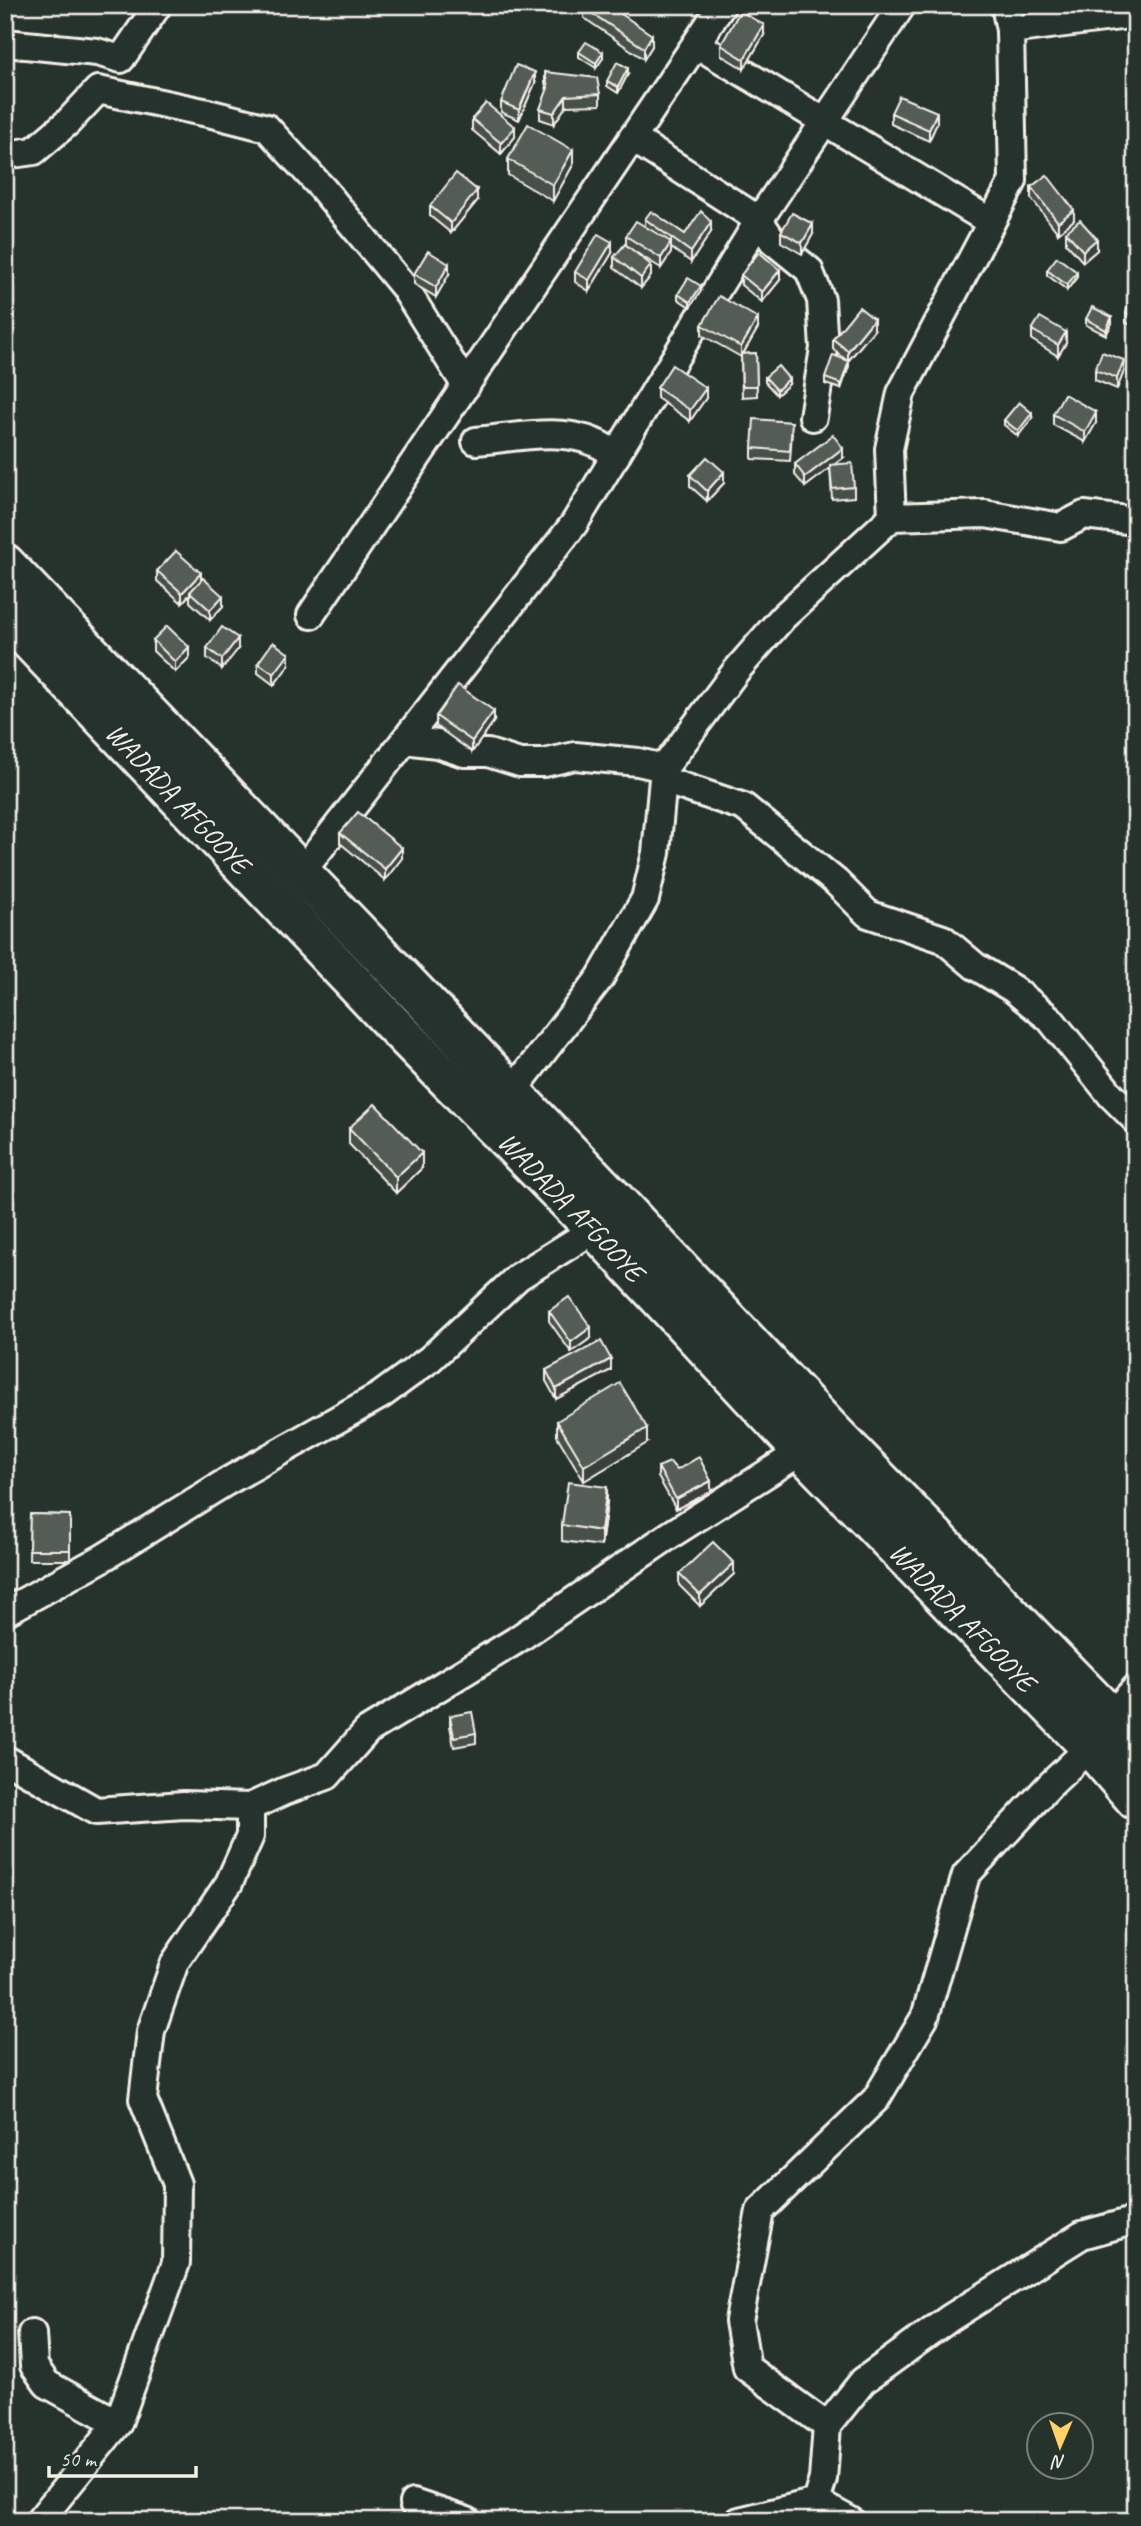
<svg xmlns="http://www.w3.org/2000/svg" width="1141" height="2526" font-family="Caveat,sans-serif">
<rect width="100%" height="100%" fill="#26332d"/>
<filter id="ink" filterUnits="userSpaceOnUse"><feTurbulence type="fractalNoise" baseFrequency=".0143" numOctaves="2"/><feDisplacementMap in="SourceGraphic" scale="14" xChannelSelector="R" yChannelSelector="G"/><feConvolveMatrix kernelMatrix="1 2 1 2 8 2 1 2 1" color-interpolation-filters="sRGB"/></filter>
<g filter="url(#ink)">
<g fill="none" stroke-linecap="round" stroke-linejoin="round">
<g stroke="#f4f1e8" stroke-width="32">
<g id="minor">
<path d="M1010 30 1136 14"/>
<path d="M5 43 97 52 121 59 158 5"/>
<path d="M696 44 991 222"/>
<path d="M632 138 759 220 773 241 809 270 821 300 824 348 813 417"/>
<path d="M5 155 34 151 68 122 98 90 208 113 267 128 323 189 404 287 466 386"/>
<path d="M476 441C522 437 578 422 616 456"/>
<path d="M892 517 889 449 901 393 1013 181 1010 30 1005 5"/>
<path d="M311 615 722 5"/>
<path d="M405 740 437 744 464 753H488L520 763H544L575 756 638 762 664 768"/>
<path d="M663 780 744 807 836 882 868 914 943 939 975 966 1013 989 1050 1019 1111 1095 1136 1120"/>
<path d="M300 874 574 524 759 220 902 5"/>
<path d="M512 1092 600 978 645 899 656 853 664 768 736 671 783 617 892 517 985 514 1061 527 1084 515 1136 521"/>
<path d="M5 1612 101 1559 226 1482 381 1395 430 1359 518 1277 595 1229"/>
<path d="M1110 1716 1136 1688"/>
<path d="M5 1759 96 1811 184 1805 250 1807 285 1791 327 1776 367 1731 515 1641 670 1535 802 1451"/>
<path d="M32 2333 34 2366 47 2384 118 2423"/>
<path d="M827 2426 747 2368 739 2321 760 2211 876 2099 925 2017 966 1875 1049 1786 1090 1747"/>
<path d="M816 2502 851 2521"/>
<path d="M413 2503 467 2521"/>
<path d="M39 2521 118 2423 176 2263 177 2184 143 2099 151 2031 175 1962 229 1883 250 1836V1807"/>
<path d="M739 2521 816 2502 823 2479 827 2426 863 2381 950 2318 1082 2235 1136 2220"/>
</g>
</g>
<g stroke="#f4f1e8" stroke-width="44">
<g id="highway">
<path d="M5 564 620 1205 828 1427 1110 1716 1136 1745"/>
<path id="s1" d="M5 615 392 1023 595 1229 802 1451 1090 1747 1136 1800"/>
</g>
</g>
<use href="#minor" stroke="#26332d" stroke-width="26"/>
<use href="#highway" stroke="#26332d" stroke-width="38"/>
</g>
<g fill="#474f49" stroke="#f4f1e8" stroke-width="2">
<path d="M584 8 652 46 644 59 584 18Z"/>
<path d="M764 35 744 69 721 55V45Z"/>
<path d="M579 52 603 58 596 68 579 57Z"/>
<path d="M545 72 600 94V105L566 106 554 124 540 119V109L547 91 545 82Z"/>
<path d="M628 74 618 93 607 86V81Z"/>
<path d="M535 83 519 120 501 112V102Z"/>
<path d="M891 113 937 123 929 141 891 124Z"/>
<path d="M472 119 515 137 501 154 472 130Z"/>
<path d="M508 159 573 165 553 201 508 175Z"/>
<path d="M1031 187 1074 220 1058 233 1031 198Z"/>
<path d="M477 201 451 233 430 216V206Z"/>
<path d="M645 219 685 234 711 232 691 262 671 248V253L661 268 635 252 651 276 641 288 614 268V257L626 245V236L645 226Z"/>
<path d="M781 232 813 234 802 254 781 242Z"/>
<path d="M1066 232 1097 250 1083 262 1066 243Z"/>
<path d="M612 253 589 291 575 282V272Z"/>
<path d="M1047 270 1077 277 1067 290 1047 275Z"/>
<path d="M414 274H449L436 297 414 284Z"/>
<path d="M741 275 780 280 762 302 741 285Z"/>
<path d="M1136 288V326L1126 323V313Z"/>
<path d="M701 291 690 307 678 299V294Z"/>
<path d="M1086 319 1112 323 1106 335 1086 325Z"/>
<path d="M702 325 758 328 743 354 756 353 757 396 742 397 741 357 702 335Z"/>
<path d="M874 330 848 361 849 366 841 389 825 384V378L846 360 833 349V339Z"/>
<path d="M1032 330 1066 343 1058 356 1032 340Z"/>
<path d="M1095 370 1124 371 1117 389 1095 380Z"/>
<path d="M765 377 789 384 777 395 765 382Z"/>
<path d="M657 388 706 398 690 421 657 398Z"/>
<path d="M1053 414 1096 423 1085 442 1053 425Z"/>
<path d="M1032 418 1018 436 1004 425V420Z"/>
<path d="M792 432 790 461 752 459V448Z"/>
<path d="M843 458 835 464 854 487V497L832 499 830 468 805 487 795 475V464Z"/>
<path d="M690 475 724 483 707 501 690 486Z"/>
<path d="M1136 530V556L1128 555V549Z"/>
<path d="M157 571 201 581 223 606 210 620 190 602V594L182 603 157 581Z"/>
<path d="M153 640 189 658 175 672 153 651Z"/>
<path d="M207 648 238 649 222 669 207 658Z"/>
<path d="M258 663 289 665 274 685 258 673Z"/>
<path d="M436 716 494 721 472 752 436 726Z"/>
<path d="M340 833 402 858 385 880 340 843Z"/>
<path d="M349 1128 422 1168 396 1193 349 1144Z"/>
<path d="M549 1311 591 1338 571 1352 549 1321Z"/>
<path d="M546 1370H611L556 1399 546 1381Z"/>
<path d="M557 1421 647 1443 584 1481 557 1436Z"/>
<path d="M658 1467 677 1470 711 1492 676 1509 658 1477Z"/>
<path d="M607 1503 601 1546 562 1541V1525Z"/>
<path d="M30 1514 70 1515V1560H29Z"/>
<path d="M679 1574H734L700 1606 679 1585Z"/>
<path d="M450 1716 476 1733V1743L454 1747 450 1726Z"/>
</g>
<g fill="#39403c" stroke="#f4f1e8" stroke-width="2">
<path d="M764 25V35L744 69V59Z"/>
<path d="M652 35V46L644 59V48Z"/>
<path d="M603 52V58L596 68V63Z"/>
<path d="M628 68V74L618 93V87Z"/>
<path d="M535 72V83L519 120V110Z"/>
<path d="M566 96V106L554 124V113Z"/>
<path d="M937 112V123L929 141V130Z"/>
<path d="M515 127V137L501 154V143Z"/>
<path d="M573 150V165L553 201V185Z"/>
<path d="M477 190V201L451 233V223Z"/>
<path d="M1074 210V220L1058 233V222Z"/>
<path d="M711 222V232L691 262V252Z"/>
<path d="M813 224V234L802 254V243Z"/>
<path d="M1097 239V250L1083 262V251Z"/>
<path d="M612 242V253L589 291V280Z"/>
<path d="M671 242V253L661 268V258Z"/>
<path d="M449 264V274L436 297V287Z"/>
<path d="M651 265V276L641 288V278Z"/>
<path d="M780 270V280L762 302V292Z"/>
<path d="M1077 272V277L1067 290V285Z"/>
<path d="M701 286V291L690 307V302Z"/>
<path d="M1112 317V323L1106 335V330Z"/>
<path d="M758 318V328L741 357V347Z"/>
<path d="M874 319V330L848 361V351Z"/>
<path d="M1066 332V343L1058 356V345Z"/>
<path d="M1124 360V371L1117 389V378Z"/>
<path d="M849 361V366L841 389V384Z"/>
<path d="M789 379V384L777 395V390Z"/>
<path d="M706 388V398L690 421V410Z"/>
<path d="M1096 412V423L1085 442V432Z"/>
<path d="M1032 413V418L1018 436V431Z"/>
<path d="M843 448V458L805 487V477Z"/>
<path d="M724 472V483L707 501V491Z"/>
<path d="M201 573V583L190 592V594L182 603V593Z"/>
<path d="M223 596V606L210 620V610Z"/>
<path d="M238 638V649L222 669V659Z"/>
<path d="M189 647V658L175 672V662Z"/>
<path d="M289 654V665L274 685V674Z"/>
<path d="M494 711V721L472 752V741Z"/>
<path d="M402 848V858L385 880V869Z"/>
<path d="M422 1153V1168L396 1193V1177Z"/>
<path d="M591 1327V1338L571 1352V1342Z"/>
<path d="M611 1359V1370L556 1399V1389Z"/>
<path d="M647 1428V1443L584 1481V1466Z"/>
<path d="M711 1481V1492L676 1509V1499Z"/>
<path d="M607 1487V1503L601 1546V1531Z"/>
<path d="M734 1563V1574L700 1606V1595Z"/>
</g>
<g fill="#525c55" stroke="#f4f1e8" stroke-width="2">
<path d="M585 5H608L652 35 644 48 584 8Z"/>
<path d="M740 11 764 25 744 59 721 45Z"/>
<path d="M586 42 603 52 596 63 579 52Z"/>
<path d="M617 62 628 68 618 87 607 81Z"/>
<path d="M516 65 535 72 519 110 501 102Z"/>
<path d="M545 72 597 78 600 94 566 96 554 113 540 109 548 88Z"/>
<path d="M899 96 937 112 929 130 891 113Z"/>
<path d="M486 103 515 127 501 143 472 119Z"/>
<path d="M528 124 573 150 553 185 508 159Z"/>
<path d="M456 173 477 190 451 223 430 206Z"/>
<path d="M1047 175 1074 210 1058 222 1031 187Z"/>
<path d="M651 211 685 234 701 211 711 222 691 252 645 219Z"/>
<path d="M792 213 813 224 802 243 781 232Z"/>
<path d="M1080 220 1097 239 1083 251 1066 232Z"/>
<path d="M636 221 671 242 661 258 626 236Z"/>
<path d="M598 234 612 242 589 280 575 272Z"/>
<path d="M625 244 651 265 641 278 614 257Z"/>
<path d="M428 251 449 264 436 287 414 274Z"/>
<path d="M759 252 780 270 762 292 741 275Z"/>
<path d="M1057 257 1077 272 1067 285 1047 270Z"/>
<path d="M688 278 701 286 690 302 678 294Z"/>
<path d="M1133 287 1136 288V316L1126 313Z"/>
<path d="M719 296 758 318 741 347 702 325Z"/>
<path d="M859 307 874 319 848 351 833 339Z"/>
<path d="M1092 307 1112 317 1106 330 1086 319Z"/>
<path d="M1040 317 1066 332 1058 345 1032 330Z"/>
<path d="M1102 352 1124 360 1117 378 1095 370Z"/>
<path d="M756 353 757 386H742L741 354Z"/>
<path d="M833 355 849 361 841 384 825 378Z"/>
<path d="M672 365 706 388 690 410 657 388Z"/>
<path d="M778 366 789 379 777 390 765 377Z"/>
<path d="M1064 394 1096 412 1085 432 1053 414Z"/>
<path d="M1019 402 1032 413 1018 431 1004 420Z"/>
<path d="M754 419 792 422 790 451 752 448Z"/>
<path d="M833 435 843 448 805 477 795 464Z"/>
<path d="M707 457 724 472 707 491 690 475Z"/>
<path d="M852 463 854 487 832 489 830 465Z"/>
<path d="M1132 530H1136V551L1128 549Z"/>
<path d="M176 551 201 573 182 593 157 571Z"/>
<path d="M203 578 223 596 210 610 190 592Z"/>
<path d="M167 626 189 647 175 662 153 640Z"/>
<path d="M222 627 238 638 222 659 207 648Z"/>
<path d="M273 642 289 654 274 674 258 663Z"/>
<path d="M458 685 494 711 472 741 436 716Z"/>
<path d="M358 812 402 848 385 869 340 833Z"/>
<path d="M375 1104 422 1153 396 1177 349 1128Z"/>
<path d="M569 1297 591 1327 571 1342 549 1311Z"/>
<path d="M601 1341 611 1359 556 1389 546 1370Z"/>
<path d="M620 1383 647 1428 584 1466 557 1421Z"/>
<path d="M699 1457 711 1481 676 1499 658 1467 670 1462 677 1470Z"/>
<path d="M568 1482 607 1487 601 1531 562 1525Z"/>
<path d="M30 1514 70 1515V1550H29Z"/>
<path d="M713 1542 734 1563 700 1595 679 1574Z"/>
<path d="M472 1712 476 1733 454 1737 450 1716Z"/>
</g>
</g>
<g text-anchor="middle" stroke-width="7" stroke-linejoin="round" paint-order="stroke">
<g font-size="28" fill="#f4f1e8" stroke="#26332d">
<text dy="10" stroke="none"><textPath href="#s1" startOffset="252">WADADA AFGOOYE</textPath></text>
<text dy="10" stroke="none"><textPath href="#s1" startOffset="819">WADADA AFGOOYE</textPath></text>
<text dy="10" stroke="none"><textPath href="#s1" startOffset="1386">WADADA AFGOOYE</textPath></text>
</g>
</g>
<rect width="1141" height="2526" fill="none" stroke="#26332d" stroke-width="28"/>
<rect x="14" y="14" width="1113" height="2498" fill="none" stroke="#f4f1e8" stroke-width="2.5" filter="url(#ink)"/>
<g transform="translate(1060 2446) rotate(182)"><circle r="33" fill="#26332d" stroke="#787f78" stroke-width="2"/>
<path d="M0-5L12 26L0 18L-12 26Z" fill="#ffd166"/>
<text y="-10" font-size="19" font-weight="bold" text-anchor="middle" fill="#f4f1e8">N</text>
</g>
<path d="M49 2466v10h147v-10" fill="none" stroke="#f4f1e8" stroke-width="3.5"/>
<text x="60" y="2466" font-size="21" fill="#f4f1e8" stroke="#26332d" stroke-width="5" paint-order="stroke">50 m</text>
</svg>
